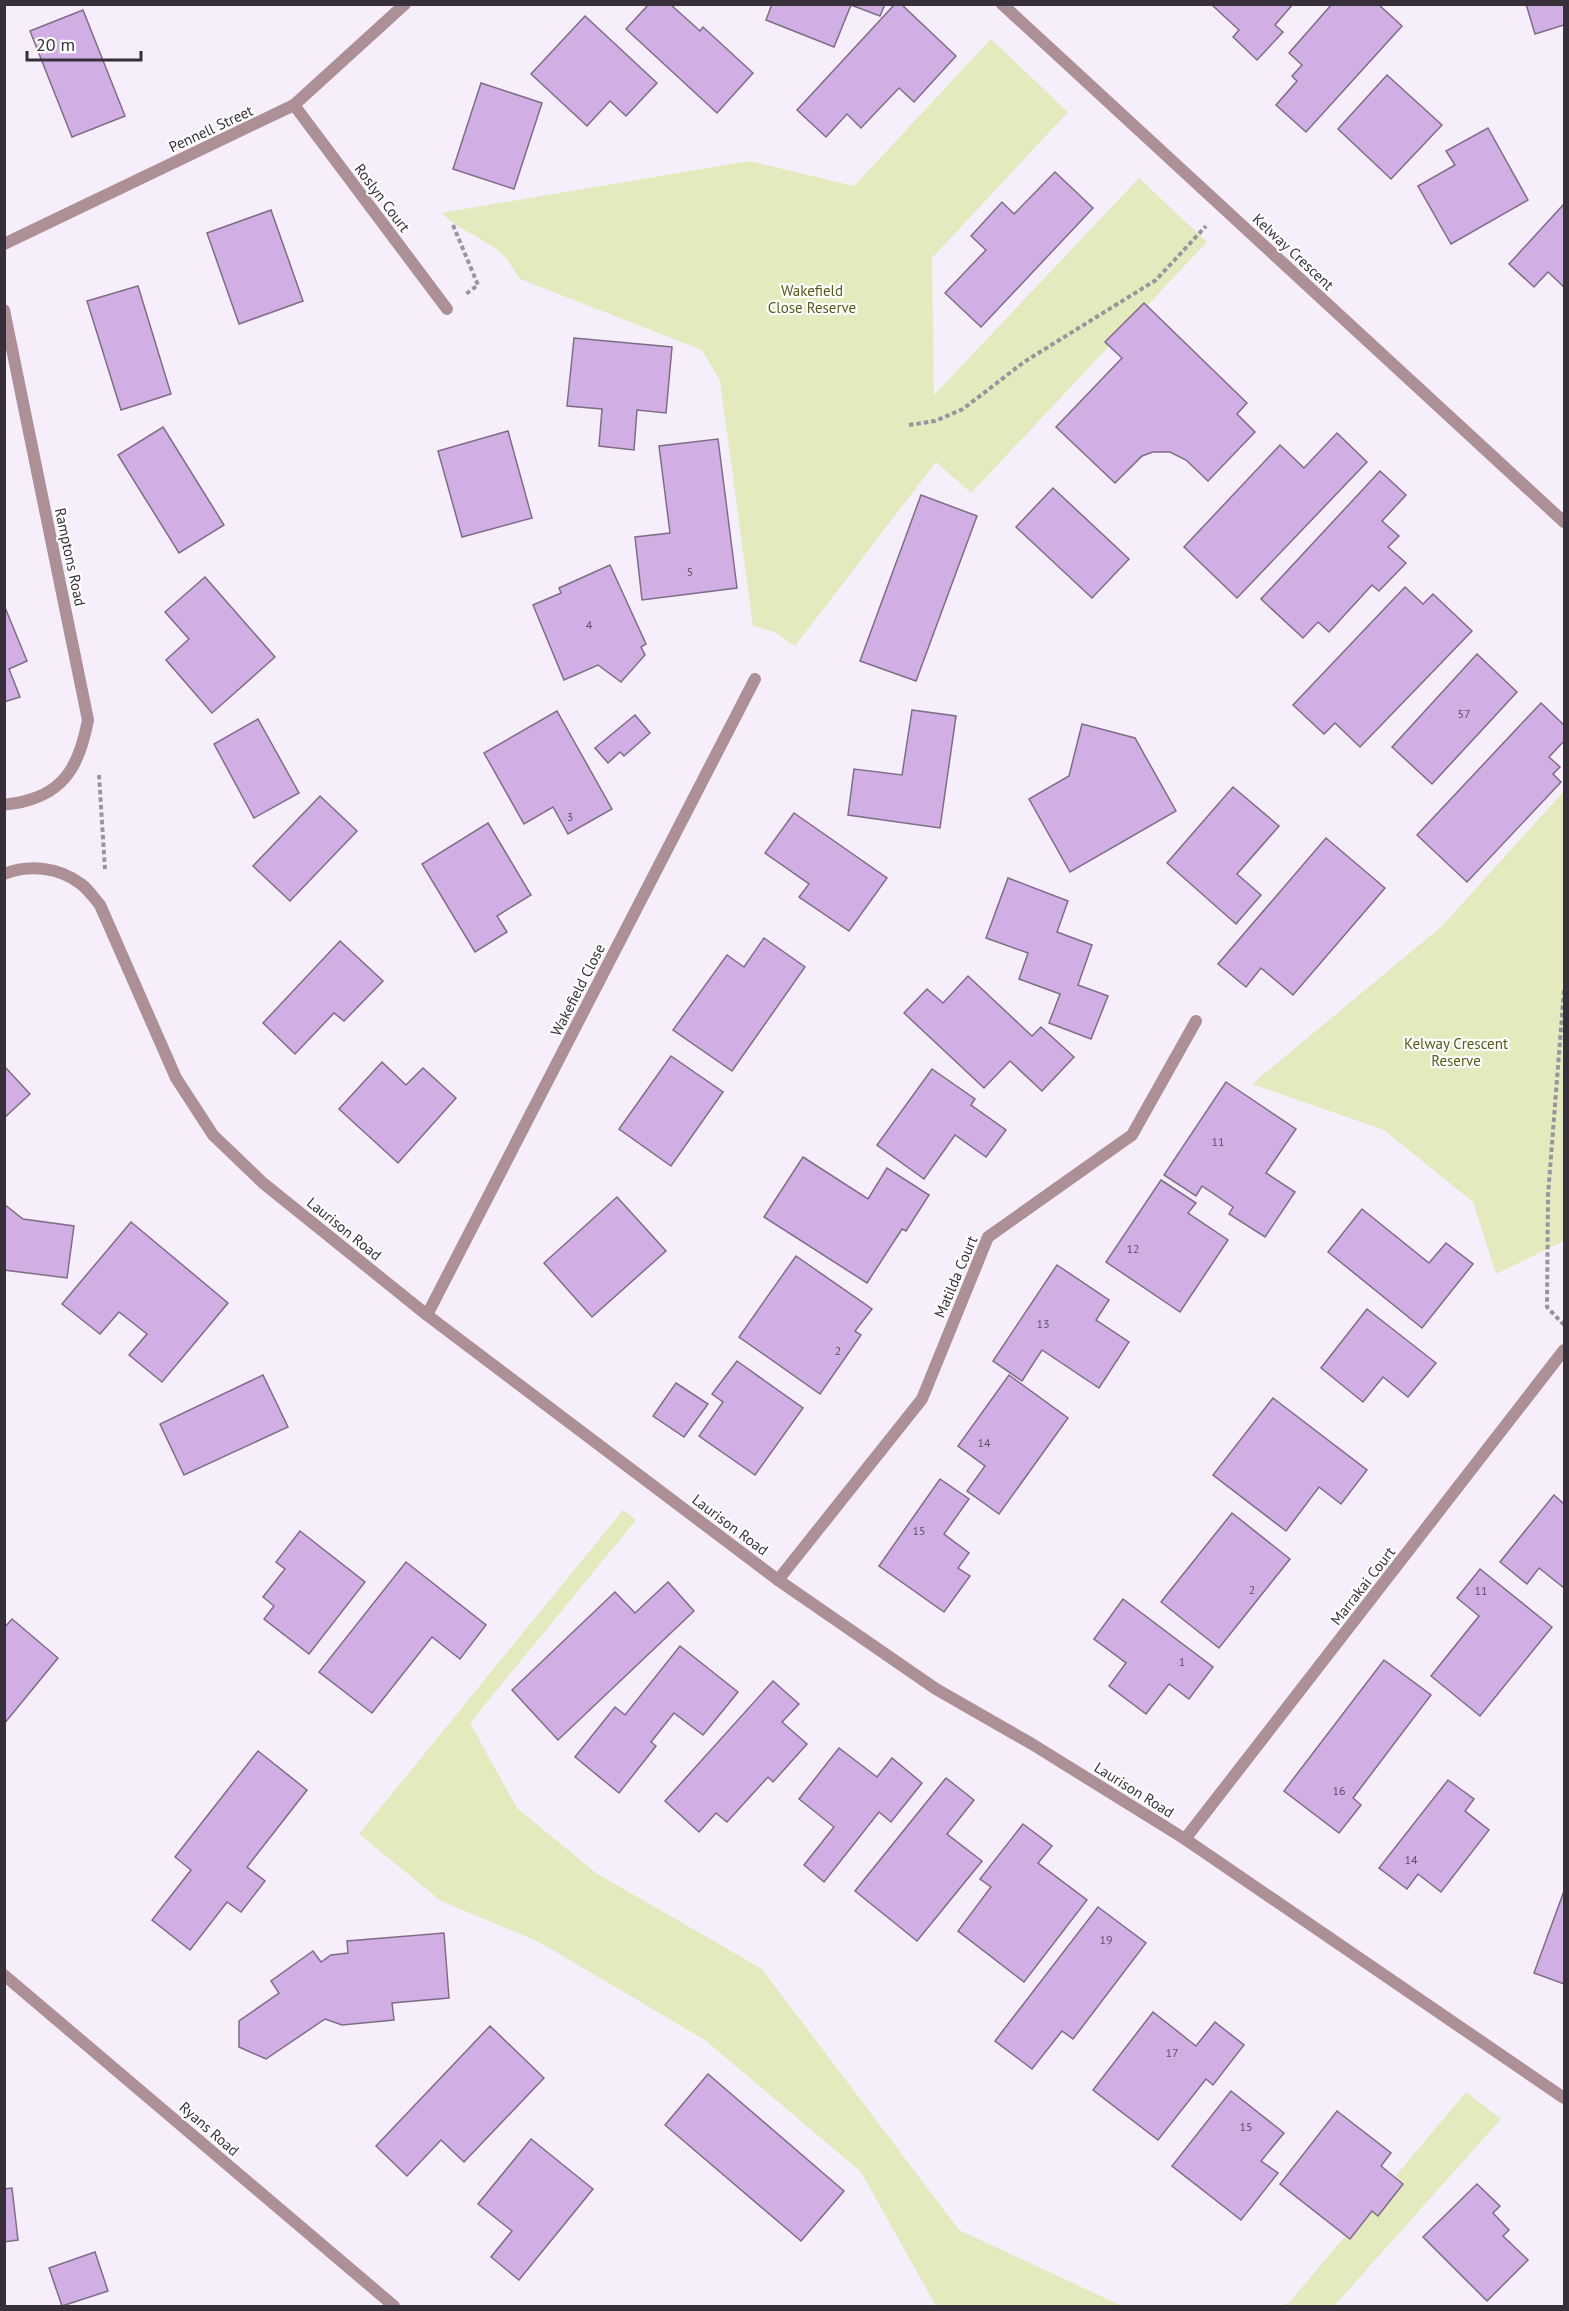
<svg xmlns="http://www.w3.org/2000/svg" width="1569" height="2311" font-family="'PT Sans',sans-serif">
<rect width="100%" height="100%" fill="#f6effb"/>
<g fill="#e3eabe">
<path d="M991 39 1068 112 932 258 934 395 1139 178 1207 242 971 493 936 462 795 646 775 632 753 626 720 381 702 350 520 279C513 269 507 257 496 249 478 236 458 229 441 213L749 161 854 186Z"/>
<path d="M1564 791V1177L1563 1189 1564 1241 1496 1274 1473 1202 1384 1130 1252 1084 1442 926Z"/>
<path d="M623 1510 636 1520 470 1723 517 1808 596 1873 762 1969 959 2230 1122 2306H936L861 2172 705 2040 539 1942 441 1901 359 1834Z"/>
<path d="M1466 2092 1501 2119 1334 2306H1280L1289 2303Z"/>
</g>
<g fill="#d1afe4" stroke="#7e6d87" stroke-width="1.5">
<path d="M649 4H670L700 31 703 27 753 73 717 113 626 29Z"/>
<path d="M772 4H885L880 16 851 5 834 47 766 20Z"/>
<path d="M895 4H901L956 56 914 102 899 88 861 128 847 114 826 137 797 110Z"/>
<path d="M1211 4H1293L1275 25 1283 32 1257 60 1233 37 1239 30Z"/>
<path d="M1332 4H1378L1402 26 1306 132 1276 105 1297 81 1292 76 1302 65 1289 53Z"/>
<path d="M1526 4H1564V25L1535 34Z"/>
<path d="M83 10 125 116 72 137 30 31Z"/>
<path d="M585 16 657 83 626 116 610 101 587 126 531 74Z"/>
<path d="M1387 75 1442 125 1391 179 1338 129Z"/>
<path d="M481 83 542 103 514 189 453 169Z"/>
<path d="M1488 128 1528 200 1451 244 1418 186 1455 165 1446 151Z"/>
<path d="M1055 172 1093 208 981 327 945 293 986 250 971 236 1002 202 1014 214Z"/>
<path d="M1564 204V287L1548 272 1534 287 1509 264Z"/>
<path d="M271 210 303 301 239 324 207 233Z"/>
<path d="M138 286 171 394 121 410 87 301Z"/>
<path d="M1144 303 1247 403 1237 414 1255 432 1208 481 1186 460 1170 452H1153L1142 456 1115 483 1056 427 1122 358 1105 342Z"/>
<path d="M574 338 672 347 666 413 637 410 634 450 599 446 602 409 567 406Z"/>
<path d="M163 427 224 525 179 553 118 455Z"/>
<path d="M508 431 532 518 462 537 438 451Z"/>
<path d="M1337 433 1367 462 1237 598 1184 547 1280 445 1304 468Z"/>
<path d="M718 439 737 588 642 600 635 537 670 533 659 446Z"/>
<path d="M1380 471 1406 495 1382 521 1399 536 1388 547 1406 563 1379 591 1372 585 1329 632 1318 622 1303 638 1261 599Z"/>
<path d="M1053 488 1129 559 1092 598 1016 527Z"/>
<path d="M921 495 977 516 916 681 860 661Z"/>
<path d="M610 565 646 644 641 647 645 655 621 682 598 665 564 680 533 605 561 593 559 588Z"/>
<path d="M205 577 275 657 212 713 166 660 189 639 165 612Z"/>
<path d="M1405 587 1423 604 1433 594 1472 631 1360 747 1335 723 1324 734 1293 705Z"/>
<path d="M4 605 27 661 9 669 20 697 4 702Z"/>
<path d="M1477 654 1517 692 1432 784 1392 747Z"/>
<path d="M1541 703 1564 725V741L1549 757 1560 767 1553 774 1561 782 1467 882 1417 835Z"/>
<path d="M912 710 956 716 940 828 848 815 854 769 902 775Z"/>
<path d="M557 711 612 809 568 834 553 807 524 824 484 753Z"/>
<path d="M635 715 650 733 624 756 620 752 608 763 595 748Z"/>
<path d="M258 719 299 793 254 818 214 744Z"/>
<path d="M1082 724 1135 738 1176 811 1070 872 1029 799 1069 776Z"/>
<path d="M1233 787 1279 826 1237 874 1261 895 1236 924 1167 863Z"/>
<path d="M320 796 357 831 290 901 253 866Z"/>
<path d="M794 813 887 878 849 931 799 897 809 884 765 853Z"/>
<path d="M488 823 531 895 497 916 507 932 475 952 422 864Z"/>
<path d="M1326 838 1385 888 1293 995 1261 968 1246 987 1218 964Z"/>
<path d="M1008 878 1068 901 1057 932 1092 945 1078 985 1108 996 1091 1039 1049 1023 1060 994 1019 979 1028 953 986 938Z"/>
<path d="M764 938 805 967 732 1071 673 1030 727 955 744 967Z"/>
<path d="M340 941 383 981 344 1021 334 1013 295 1054 263 1023Z"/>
<path d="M968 976 1032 1036 1041 1027 1074 1057 1042 1091 1010 1061 984 1088 904 1013 927 989 943 1003Z"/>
<path d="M671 1056 723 1092 671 1166 619 1129Z"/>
<path d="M382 1062 406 1085 423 1068 456 1098 398 1163 339 1109Z"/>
<path d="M4 1066 30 1094 4 1118Z"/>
<path d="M932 1069 975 1099 971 1105 1006 1130 986 1157 955 1135 924 1179 877 1145Z"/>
<path d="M1226 1082 1296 1129 1266 1173 1295 1192 1265 1237 1229 1214 1233 1207 1202 1186 1196 1196 1164 1175Z"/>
<path d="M803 1157 868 1199 887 1168 929 1195 906 1231 902 1229 867 1283 764 1217Z"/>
<path d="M1161 1180 1196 1203 1188 1213 1228 1240 1180 1312 1106 1262Z"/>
<path d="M617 1197 666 1251 592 1317 544 1263Z"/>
<path d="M4 1204 23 1219 74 1226 67 1278 4 1270Z"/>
<path d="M1362 1209 1429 1263 1446 1243 1473 1264 1422 1328 1328 1252Z"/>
<path d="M131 1222 228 1303 162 1382 129 1355 147 1334 119 1312 100 1334 62 1304Z"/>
<path d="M796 1256 872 1309 855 1331 861 1335 820 1394 739 1337Z"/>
<path d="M1057 1265 1109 1300 1096 1320 1129 1342 1099 1388 1042 1350 1022 1381 993 1361Z"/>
<path d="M1367 1309 1436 1363 1408 1397 1383 1377 1363 1402 1321 1368Z"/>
<path d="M737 1361 803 1408 755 1475 699 1436 723 1402 712 1394Z"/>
<path d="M263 1375 288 1427 184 1475 160 1424Z"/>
<path d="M1009 1375 1068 1418 999 1514 967 1491 985 1466 958 1446Z"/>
<path d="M676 1383 708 1404 684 1437 653 1416Z"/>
<path d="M1273 1398 1367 1470 1341 1504 1319 1487 1286 1531 1213 1475Z"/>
<path d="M940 1479 969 1499 944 1534 969 1553 958 1568 970 1576 944 1612 879 1566Z"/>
<path d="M1554 1495 1564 1504V1588L1539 1568 1527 1584 1500 1562Z"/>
<path d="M1232 1513 1290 1559 1219 1648 1161 1602Z"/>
<path d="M300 1531 365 1582 309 1654 264 1619 274 1606 263 1597 285 1569 276 1562Z"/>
<path d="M406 1562 486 1625 460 1659 432 1637 372 1713 319 1672Z"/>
<path d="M1480 1569 1552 1627 1480 1716 1431 1676 1479 1616 1457 1598Z"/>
<path d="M668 1582 694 1611 558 1740 512 1690 615 1592 635 1613Z"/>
<path d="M1123 1599 1213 1667 1189 1699 1169 1684 1146 1714 1109 1686 1126 1663 1094 1639Z"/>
<path d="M12 1619 58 1658 4 1724V1628Z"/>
<path d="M680 1646 738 1692 703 1735 674 1713 651 1742 656 1746 619 1793 575 1757 615 1707 625 1715Z"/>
<path d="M1384 1660 1431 1695 1353 1798 1361 1805 1339 1833 1284 1791Z"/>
<path d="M773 1681 799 1704 782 1722 807 1744 773 1782 768 1777 727 1822 716 1813 699 1832 665 1801Z"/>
<path d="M839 1748 877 1777 892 1758 922 1783 891 1822 879 1812 824 1882 804 1865 834 1827 799 1799Z"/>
<path d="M258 1751 307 1790 247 1867 265 1881 241 1912 227 1902 190 1950 152 1920 191 1870 175 1857Z"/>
<path d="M946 1778 974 1800 947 1834 982 1861 917 1941 855 1891Z"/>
<path d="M1448 1780 1474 1799 1465 1811 1489 1830 1441 1892 1418 1874 1407 1889 1379 1868Z"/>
<path d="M1023 1824 1052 1846 1038 1863 1087 1900 1024 1982 958 1931 991 1887 980 1879Z"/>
<path d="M1564 1891V1984L1534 1973Z"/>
<path d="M1098 1907 1146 1943 1073 2039 1062 2031 1032 2069 995 2041Z"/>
<path d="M444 1933 449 1998 392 2003 394 2020 342 2025 325 2019 266 2059 239 2047V2021L279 1993 271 1981 313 1951 321 1962 331 1955 348 1953 347 1941Z"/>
<path d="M1153 2012 1196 2046 1215 2022 1244 2045 1213 2085 1206 2079 1158 2140 1093 2090Z"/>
<path d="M490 2026 544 2078 464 2162 441 2140 407 2176 376 2146Z"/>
<path d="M708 2074 844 2191 801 2241 665 2125Z"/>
<path d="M1231 2091 1284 2133 1261 2161 1278 2173 1241 2220 1172 2166Z"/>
<path d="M1337 2111 1391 2153 1381 2166 1403 2184 1378 2216 1372 2211 1350 2239 1280 2184Z"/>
<path d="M531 2139 593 2189 519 2280 491 2257 512 2231 478 2204Z"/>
<path d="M1477 2184 1500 2206 1493 2213 1509 2230 1503 2236 1528 2260 1487 2301 1423 2237Z"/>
<path d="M12 2188 18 2240 4 2242V2189Z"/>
<path d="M95 2252 108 2291 62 2306 49 2268Z"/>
</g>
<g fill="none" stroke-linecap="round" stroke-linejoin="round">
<g stroke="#9b949f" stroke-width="4" stroke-dasharray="4.5 3" stroke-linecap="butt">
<path d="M453 225 478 285 466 294"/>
<path d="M909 425 935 421 963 409 1024 362 1156 280 1206 226"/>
<path d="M99 775 105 869"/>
<path d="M1564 1325 1547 1307 1548 1195 1564 990"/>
</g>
<g stroke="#ad9096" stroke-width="12">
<path d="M1002 4 1564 522"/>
<path d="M294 105 447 309"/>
<path d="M4 244 294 105 405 4"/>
<path d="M4 310 88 720C81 756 70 787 32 799 22 802 14 805 4 804"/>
<path d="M4 874C29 864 59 867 81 884 88 889 94 898 100 905L176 1078 213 1135 263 1183 427 1315 778 1580 936 1689 1032 1744 1185 1839 1564 2098"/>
<path d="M427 1315 755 679"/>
<path d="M778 1580 922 1399 988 1237 1132 1135 1196 1021"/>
<path d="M1185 1839 1564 1350"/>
<path d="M4 1975 394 2306"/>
</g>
</g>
<g text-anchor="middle" stroke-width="4.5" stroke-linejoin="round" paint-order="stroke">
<g font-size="12" fill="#5e5065">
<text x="690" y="576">5</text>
<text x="589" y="629">4</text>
<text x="1464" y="718">57</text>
<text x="570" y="821">3</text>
<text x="1218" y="1146">11</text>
<text x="1133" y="1253">12</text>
<text x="1043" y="1328">13</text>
<text x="838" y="1355">2</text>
<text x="984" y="1447">14</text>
<text x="919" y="1535">15</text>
<text x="1252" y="1594">2</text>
<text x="1481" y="1595">11</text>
<text x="1182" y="1666">1</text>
<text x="1339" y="1795">16</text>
<text x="1411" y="1864">14</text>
<text x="1106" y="1944">19</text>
<text x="1172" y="2057">17</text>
<text x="1246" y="2131">15</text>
</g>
<g font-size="15" fill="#37303b" stroke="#fff">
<text transform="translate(211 129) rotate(-25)" y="5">Pennell Street</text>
<text transform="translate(382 198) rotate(53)" y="5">Roslyn Court</text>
<text transform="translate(1293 252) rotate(43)" y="5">Kelway Crescent</text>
<text transform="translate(70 557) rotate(78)" y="5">Ramptons Road</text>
<text transform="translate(578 990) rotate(-63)" y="5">Wakefield Close</text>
<text transform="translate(344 1229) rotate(39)" y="5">Laurison Road</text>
<text transform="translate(956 1277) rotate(-67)" y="5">Matilda Court</text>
<text transform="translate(730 1525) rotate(37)" y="5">Laurison Road</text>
<text transform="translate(1363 1586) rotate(-52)" y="5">Marrakai Court</text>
<text transform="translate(1134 1790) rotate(32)" y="5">Laurison Road</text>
<text transform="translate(209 2129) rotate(41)" y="5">Ryans Road</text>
</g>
<g font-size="15" fill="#555b17" stroke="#fff">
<text x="812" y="296">Wakefield<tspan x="812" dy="17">Close Reserve</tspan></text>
<text x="1456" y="1049">Kelway Crescent<tspan x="1456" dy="17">Reserve</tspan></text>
</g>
</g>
<rect width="1569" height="2311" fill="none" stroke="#37303b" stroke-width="12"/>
<path d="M27 51v9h114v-9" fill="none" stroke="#37303b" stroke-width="3"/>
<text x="36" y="51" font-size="18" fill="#37303b" stroke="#ffffff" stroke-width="4.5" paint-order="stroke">20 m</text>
</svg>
